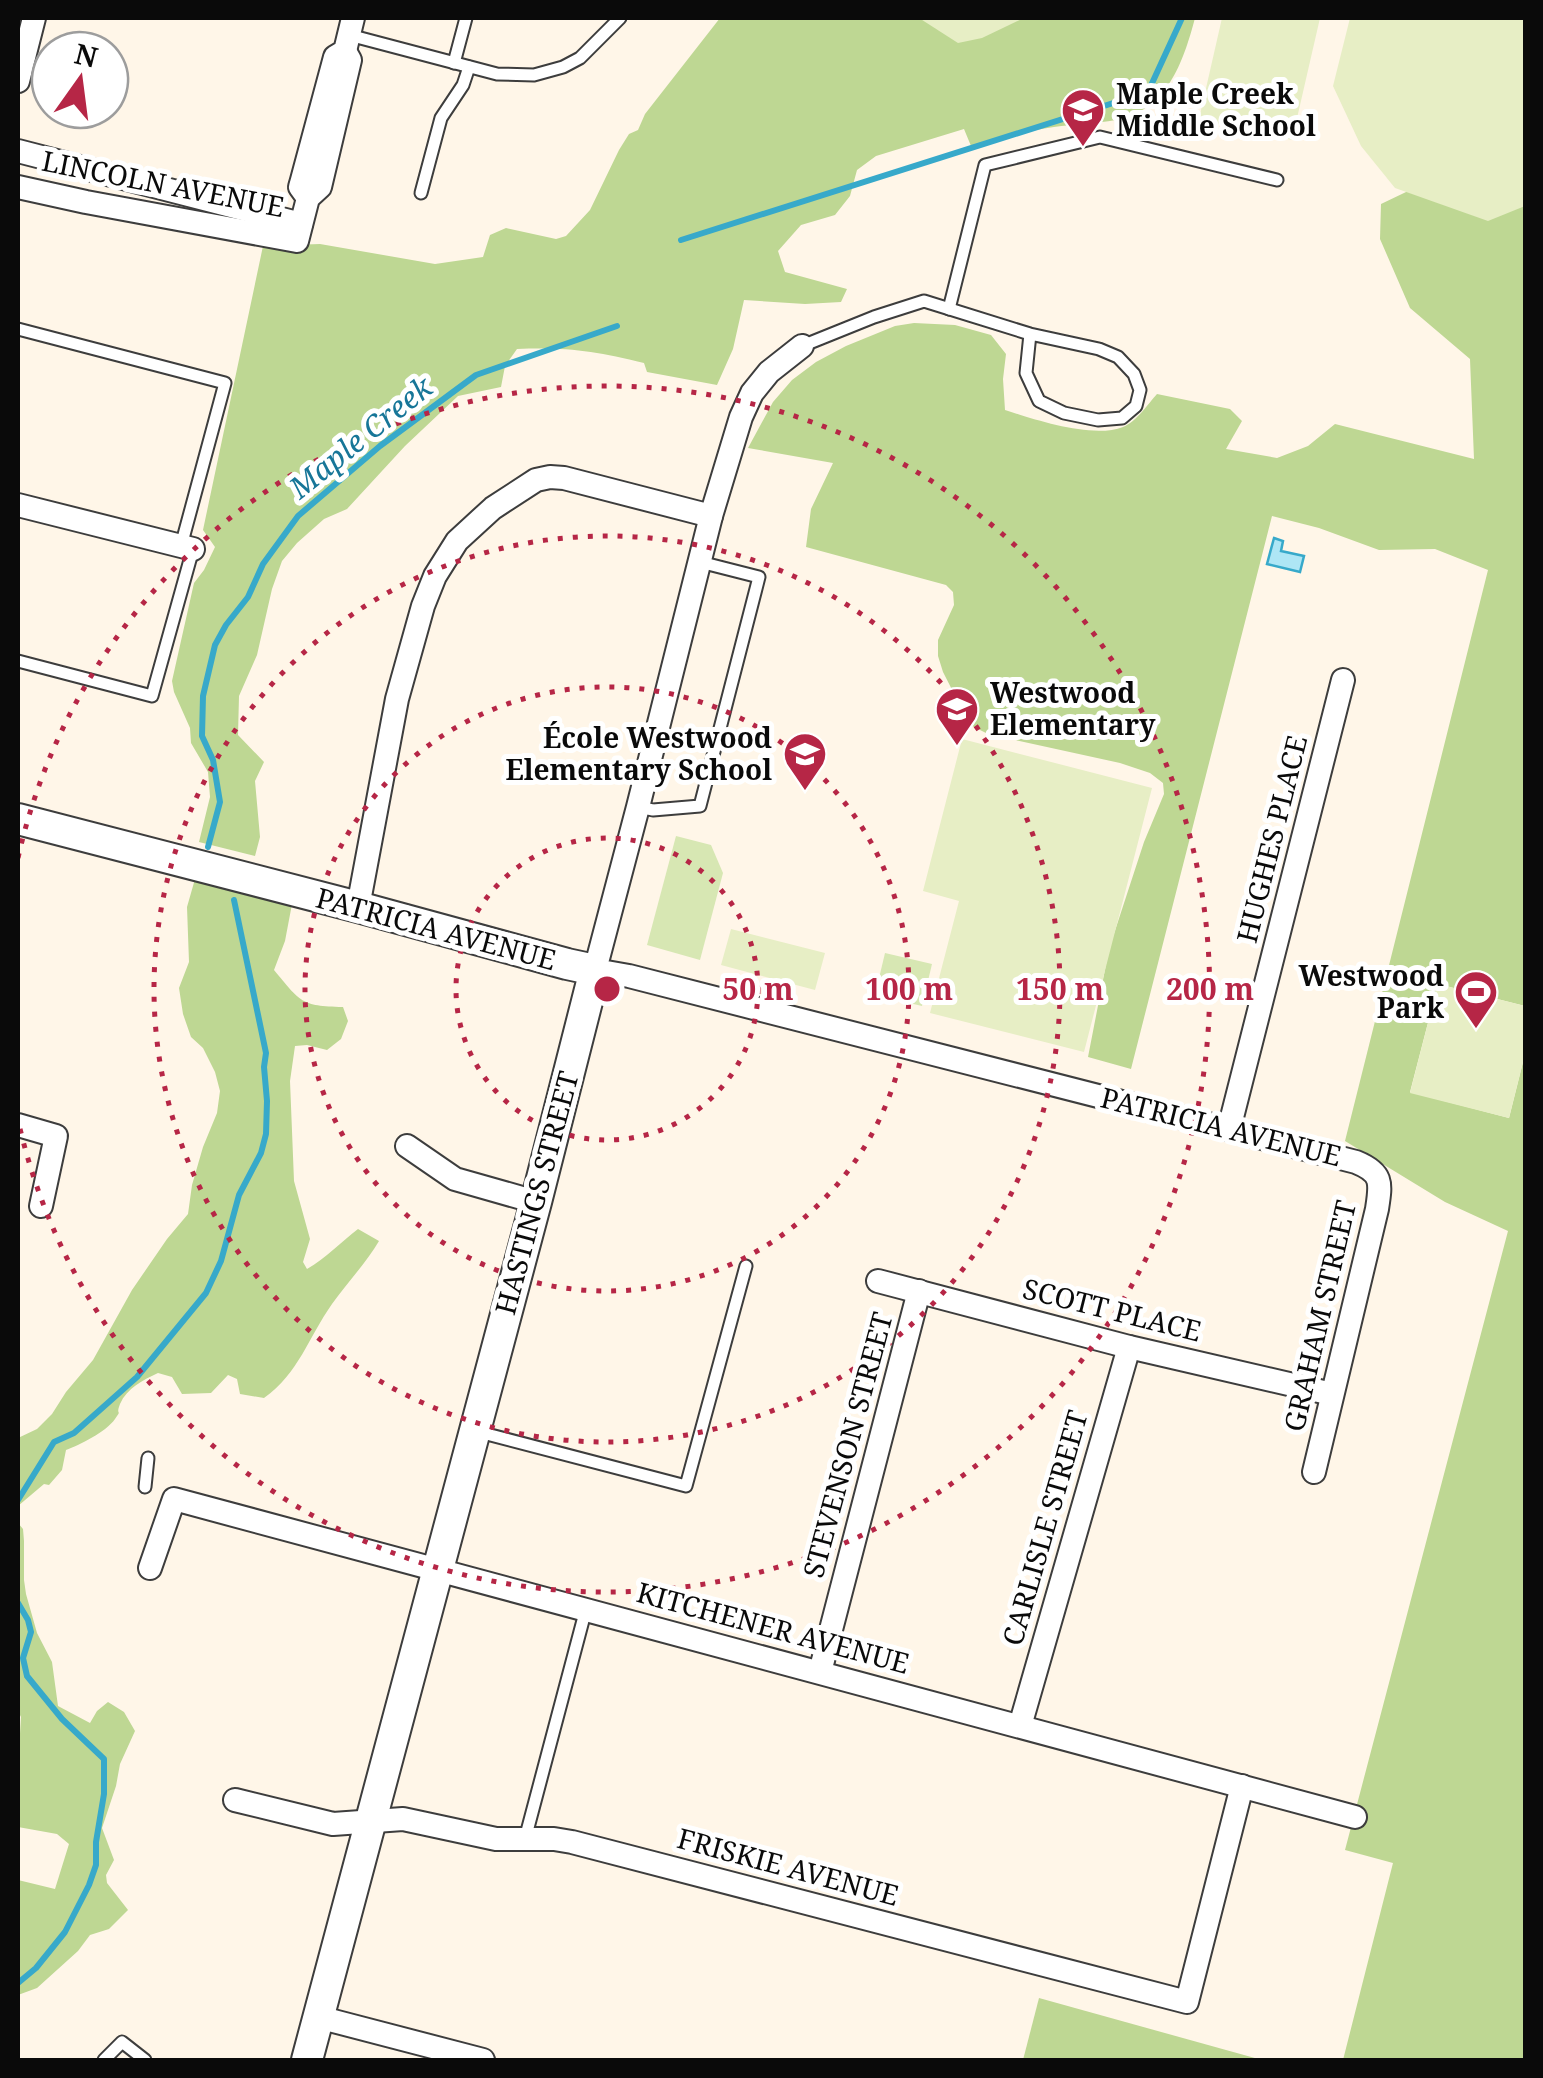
<svg xmlns="http://www.w3.org/2000/svg" width="1543" height="2078" font-family="'Noto Serif',serif">
<rect width="100%" height="100%" fill="#fff6e8"/>
<g fill="#d7e7b3">
<path d="M676 836 711 845 723 873 700 960 647 945Z"/>
<path d="M885 953 932 964 922 1006 875 995Z"/>
</g>
<g fill="#bed793">
<path d="M720 18H1195C1183 63 1167 110 1116 120 1095 124 1074 124 1054 127 1026 131 999 139 971 146L964 129 876 156 857 170 850 196 835 215 801 225 778 251 785 272 847 289 841 302 805 304 744 300 733 349 717 385 647 372 644 363C596 351 567 347 517 349L505 366 501 387 458 396 405 446 347 509 324 519 297 543 282 561 272 589 257 655 239 696 238 735 264 762 255 781 260 837 255 856 199 842 210 797 208 772 191 743 190 728 174 692 172 681 194 583 204 570 215 547 203 530 263 246 320 244 435 264 483 257 490 235 506 228 556 239 566 236 590 210 619 150 629 134 638 130 645 114Z"/>
<path d="M1452 170 1525 196V1006L1438 984 1410 1092 1509 1118 1525 1054V2060H1343L1393 1863 1345 1850 1508 1231 1445 1202 1345 1141 1488 570 1435 549 1379 550 1319 528 1272 516 1131 1069 1088 1057 1109 949 1144 842 1164 794 1163 783 1150 773 1120 763 988 734 970 725 943 672 938 656V640L954 605 953 592 946 585 806 547 811 509 833 463 748 448 773 402 792 380 816 362 846 346 895 326 914 323 955 325 991 335 1006 354 1003 379 1005 410C1035 420 1093 439 1123 427 1136 422 1148 404 1157 394L1230 409 1242 421 1226 449 1277 458 1308 446 1335 424 1474 459 1470 359 1410 308 1380 239 1381 204Z"/>
<path d="M195 879 292 904 285 941 274 970C301 1002 300 1006 343 1007L348 1021 341 1039 327 1050 307 1045 295 1046 290 1081 294 1181 310 1239 303 1262 307 1269C326 1258 341 1242 358 1229L379 1241C366 1263 347 1283 332 1304 308 1338 299 1373 264 1398L240 1394 237 1379 228 1375 211 1393 182 1394 172 1377 158 1373C143 1380 127 1388 120 1404 115 1417 123 1408 115 1419 106 1432 79 1445 66 1450L62 1470 49 1485 44 1484 18 1506V1438L37 1429 52 1414 66 1392 93 1360 132 1290 167 1239 188 1214 192 1185 203 1147 217 1113 220 1091 215 1072 203 1048 191 1037 183 1014 179 988 189 962 187 907Z"/>
<path d="M18 1523 23 1529 24 1541V1580L26 1594 37 1633 52 1662 58 1706 90 1723 97 1711 108 1702 124 1712 135 1731 120 1764 116 1786 102 1828 114 1860 106 1875 107 1883 128 1910 109 1929 90 1935 78 1951 37 1988 18 1995V1880L55 1889 69 1844 57 1834 18 1827V1766L21 1717 18 1711Z"/>
<path d="M1039 1998 1262 2060H1023Z"/>
</g>
<g fill="#e7eec5">
<path d="M919 18H1024L982 38 958 43Z"/>
<path d="M1222 18H1320L1292 140 1199 119Z"/>
<path d="M1350 18H1525V206L1488 221 1395 188 1361 146 1333 86Z"/>
<path d="M962 739 1152 788 1084 1052 930 1013 959 901 923 891Z"/>
<path d="M731 929 825 953 815 990 721 965Z"/>
<path d="M1438 984 1525 1006V1054L1509 1118 1410 1093Z"/>
</g>
<path fill="#aee6f5" stroke="#37a9ca" stroke-width="2.5" d="M1274 538 1283 541 1281 551 1304 556 1300 572 1267 564Z"/>
<g fill="none" stroke-linecap="round" stroke-linejoin="round">
<g stroke="#37a9ca" stroke-width="6">
<path d="M681 240 1148 92 1182 18"/>
<path d="M208 847 220 802 213 760 202 736 203 696 215 645 226 625 248 597 263 564 298 516 380 446 476 375 617 326"/>
<path d="M18 1500 54 1442 74 1433 137 1377 206 1293 221 1261 239 1195 261 1153 266 1134 267 1101 264 1067 266 1053 234 900"/>
<path d="M18 1603 28 1620 31 1632 23 1658 27 1676 62 1719 104 1759V1794L96 1842V1865L89 1885 65 1932 36 1968 18 1983"/>
</g>
<g stroke="#3d3d3d" stroke-width="15">
<g id="service">
<path d="M349 35 497 74 534 75 563 67 580 58 620 18"/>
<path d="M454 63 466 18"/>
<path d="M421 193 441 118 463 85 469 67"/>
<path d="M949 309 985 165 1100 137 1277 180"/>
<path d="M18 329 225 383 181 546"/>
<path d="M802 346 874 317 924 301 1030 334 1099 349 1118 357 1134 374 1140 390 1136 406 1122 418 1098 420 1064 413 1039 401 1026 373 1030 334"/>
<path d="M18 661 152 696 193 549"/>
<path d="M638 807 653 810 700 806 759 577 700 562"/>
<path d="M479 1432 686 1486 746 1266"/>
<path d="M145 1487 148 1458"/>
<path d="M525 1839 586 1609"/>
<path d="M104 2060 122 2042 145 2060"/>
</g>
</g>
<g stroke="#3d3d3d" stroke-width="26">
<g id="minor">
<path d="M18 81 34 18"/>
<path d="M18 151 301 224"/>
<path d="M18 187 86 202 297 241 308 198 320 187 350 60 345 51"/>
<path d="M308 198 300 187 302 180 335 57 345 51 353 18"/>
<path d="M802 346 769 372 752 393 741 417 711 516 638 807 595 970 629 976 1356 1162C1383 1173 1381 1183 1377 1209L1314 1472"/>
<path d="M18 505 193 549"/>
<path d="M358 907 397 699 423 606 435 576 457 541 493 508 536 480 550 477 564 478 711 516"/>
<path d="M18 1125 56 1136 41 1206"/>
<path d="M1229 1129 1343 680"/>
<path d="M407 1146 455 1179 536 1202"/>
<path d="M878 1281 1129 1347 1332 1394"/>
<path d="M150 1568 174 1499 1355 1817"/>
<path d="M820 1672 919 1291"/>
<path d="M1020 1726 1129 1347"/>
<path d="M235 1800 333 1824 403 1819 496 1839H554L572 1842 1187 2002 1242 1786"/>
<path d="M318 2017 483 2060"/>
</g>
</g>
<g stroke="#3d3d3d" stroke-width="34">
<path id="tertiary" d="M18 819 358 907 567 964 595 970 536 1202 307 2060"/>
</g>
<use href="#service" stroke="#fff" stroke-width="11"/>
<use href="#minor" stroke="#fff" stroke-width="22"/>
<use href="#tertiary" stroke="#fff" stroke-width="30"/>
</g>
<g fill="none" stroke="#b62646" stroke-width="5" stroke-dasharray="5 10">
<circle cx="607" cy="989" r="151"/>
<circle cx="607" cy="989" r="302"/>
<circle cx="607" cy="989" r="453"/>
<path d="M18 858A603 603 0 1 1 18 1120"/>
</g>
<defs>
<g id="school-pin" transform="scale(2.25)"><path d="M0 17L-7.5 6A9.5 9.5 0 1 1 7.5 6Z" fill="#b62646" stroke="#fff"/><path d="M0-5L7-2L0 1L-7-2ZM-4 1L0 2.5L4 1V4Q0 6-4 4Z" fill="#fff"/></g>
<g id="stadium-pin" transform="scale(2.25)"><path d="M0 17L-7.5 6A9.5 9.5 0 1 1 7.5 6Z" fill="#b62646" stroke="#fff"/><path d="M0-5a6.5 5 0 1 0 0 10a6.5 5 0 1 0 0-10ZM-3.5-1.8h7v3.6h-7Z" fill="#fff"/></g>
</defs>
<g fill-rule="evenodd">
<use href="#school-pin" x="1083" y="110"/>
<use href="#school-pin" x="957" y="709"/>
<use href="#school-pin" x="805" y="754"/>
<use href="#stadium-pin" x="1476" y="992"/>
</g>
<g text-anchor="middle" stroke-width="10" stroke-linejoin="round" paint-order="stroke">
<g font-size="28" font-weight="bold" fill="#0a0a0a" stroke="#fff" text-anchor="start">
<text x="1116" y="104">Maple Creek<tspan x="1116" dy="32">Middle School</tspan></text>
<text x="990" y="703">Westwood<tspan x="990" dy="32">Elementary</tspan></text>
<text x="772" y="748" text-anchor="end">École Westwood<tspan x="772" dy="32">Elementary School</tspan></text>
<text x="1444" y="986" text-anchor="end">Westwood<tspan x="1444" dy="32">Park</tspan></text>
</g>
<g font-size="28" fill="#0a0a0a" stroke="#fff">
<text transform="translate(163 184) rotate(11)" y="10">LINCOLN AVENUE</text>
<text transform="translate(1272 839) rotate(-76)" y="10">HUGHES PLACE</text>
<text transform="translate(436 929) rotate(15)" y="10">PATRICIA AVENUE</text>
<text transform="translate(1221 1127) rotate(14)" y="10">PATRICIA AVENUE</text>
<text transform="translate(537 1193) rotate(-75)" y="10">HASTINGS STREET</text>
<text transform="translate(1112 1310) rotate(14)" y="10">SCOTT PLACE</text>
<text transform="translate(1320 1316) rotate(-77)" y="10">GRAHAM STREET</text>
<text transform="translate(848 1445) rotate(-75)" y="10">STEVENSON STREET</text>
<text transform="translate(1045 1528) rotate(-74)" y="10">CARLISLE STREET</text>
<text transform="translate(773 1628) rotate(15)" y="10">KITCHENER AVENUE</text>
<text transform="translate(788 1867) rotate(15)" y="10">FRISKIE AVENUE</text>
</g>
<g font-size="30" font-style="italic" fill="#177698" stroke="#fff">
<text transform="translate(361 438) rotate(-39)" y="10">Maple Creek</text>
</g>
</g>
<circle cx="607" cy="989" r="15" fill="#b62646" stroke="#fff" stroke-width="5"/>
<g font-size="30" text-anchor="middle" font-weight="bold" fill="#b62646" stroke="#fff" stroke-width="10" stroke-linejoin="round" paint-order="stroke">
<text x="758" y="1000">50 m</text>
<text x="909" y="1000">100 m</text>
<text x="1060" y="1000">150 m</text>
<text x="1210" y="1000">200 m</text>
</g>
<rect width="1543" height="2078" fill="none" stroke="#0a0a0a" stroke-width="40"/>
<g transform="translate(80 80) rotate(14)"><circle r="48" fill="#ffffff" stroke="#9d9d9d" stroke-width="2.5"/>
<path d="M0-8L18 38L0 25L-18 38Z" fill="#b62646"/>
<text y="-15" font-size="28" font-weight="bold" text-anchor="middle" fill="#0a0a0a">N</text>
</g>
</svg>
